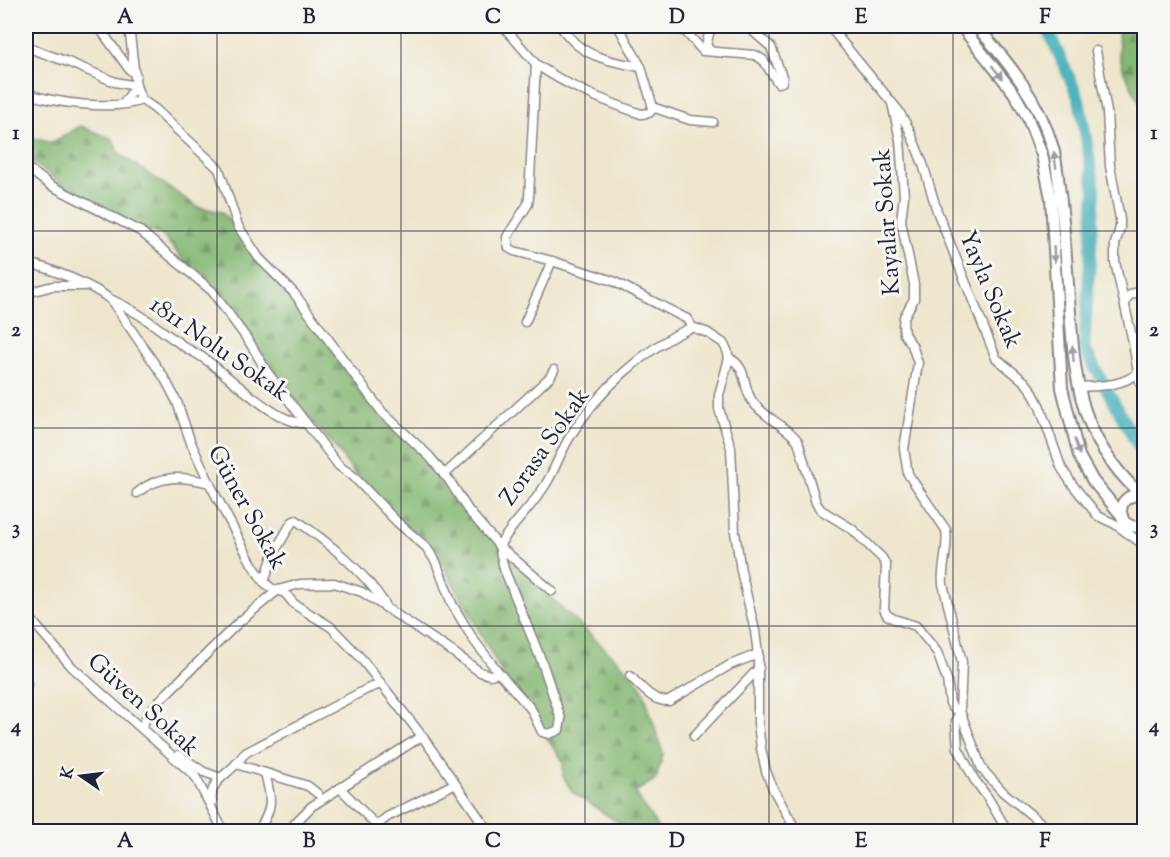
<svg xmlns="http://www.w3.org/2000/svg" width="1170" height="857" font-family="'Sorts Mill Goudy',serif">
<defs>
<pattern id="forest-firs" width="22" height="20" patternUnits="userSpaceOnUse" patternTransform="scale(1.5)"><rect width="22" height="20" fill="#84b772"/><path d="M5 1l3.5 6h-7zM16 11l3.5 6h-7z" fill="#6c945f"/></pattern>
</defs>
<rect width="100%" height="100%" fill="#f6f6f2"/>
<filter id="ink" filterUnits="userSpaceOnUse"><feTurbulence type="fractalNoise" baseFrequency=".0167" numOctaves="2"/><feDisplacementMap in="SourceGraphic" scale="12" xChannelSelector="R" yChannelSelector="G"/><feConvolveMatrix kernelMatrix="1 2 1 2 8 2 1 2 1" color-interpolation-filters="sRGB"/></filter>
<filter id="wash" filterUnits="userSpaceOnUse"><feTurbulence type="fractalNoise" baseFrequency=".008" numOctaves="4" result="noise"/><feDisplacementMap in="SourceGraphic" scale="24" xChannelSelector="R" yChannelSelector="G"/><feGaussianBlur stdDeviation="1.35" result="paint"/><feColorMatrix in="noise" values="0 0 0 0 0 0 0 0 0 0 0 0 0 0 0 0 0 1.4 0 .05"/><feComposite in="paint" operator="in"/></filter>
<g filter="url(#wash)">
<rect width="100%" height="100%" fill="#eee6cc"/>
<g fill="url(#forest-firs)" stroke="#536c56" stroke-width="1.5">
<path d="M1118 26H1144V111L1124 72 1119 54Z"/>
<path d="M80 126 113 139 118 153 198 207 222 212 234 226 252 256 293 296 338 358 365 400 439 467 487 532 532 580 634 676 643 690 663 754 656 779 635 792 660 831H631L572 792 563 776V761L503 675 437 554 423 537 394 518 368 492 332 443 307 416 248 336 162 235 106 217 26 157V136L52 143Z"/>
</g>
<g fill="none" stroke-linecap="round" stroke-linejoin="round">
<path stroke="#3cacb7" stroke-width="12" d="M1046 26 1079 99 1095 190 1084 348 1144 457"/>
</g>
</g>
<g filter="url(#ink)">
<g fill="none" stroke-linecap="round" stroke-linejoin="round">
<g stroke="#888484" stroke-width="11">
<g id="minor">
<path d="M98 26 129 69 136 75"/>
<path d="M129 26 136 86 142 100 155 109 219 169 238 226 259 258 294 293 382 412 429 456 449 480 468 510 499 546 552 591"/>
<path d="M503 26 536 64"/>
<path d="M560 26C565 32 570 39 576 44 593 59 620 63 641 67"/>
<path d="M618 26 641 67 652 104V110L649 113 641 114C605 101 568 87 536 64L529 197 528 204 507 237 509 248 514 251 552 261 613 281 687 319 692 327"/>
<path d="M655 26 677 28 686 32 703 51 755 55 763 60 778 83 782 82V77L771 47 747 26"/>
<path d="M829 26 898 110 909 129 923 164 937 211 996 358 1025 382 1032 391 1040 407 1061 467 1072 484 1098 516 1115 524 1144 545"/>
<path d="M26 47 68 62 115 82 136 86 124 103"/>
<path d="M711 51 706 46 711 26"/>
<path d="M26 93C54 103 114 111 142 100"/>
<path d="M892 103 900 140 904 196 901 221 914 284V299L904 317 903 325 904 334 912 345 918 363 904 449 908 474 946 530C949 549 941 566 943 584L962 662 960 711 956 721 958 748 974 779 988 798 1008 832"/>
<path d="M652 107 690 120 713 122"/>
<path d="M26 167 50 185 140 231 212 291 250 343 267 372 339 466 352 475 397 522 426 547 436 562 452 604 473 639 499 673 531 709 542 732 549 734 559 730 561 719 542 662 504 569 499 546"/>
<path d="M26 262C51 269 91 284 111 300L165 379 177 402 191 443 212 488 252 564 264 582 271 588 285 593 294 604 331 627 360 657 422 736 482 822 491 832"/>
<path d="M26 293 53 286H84"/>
<path d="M112 300C141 313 157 328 182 345 188 350 196 353 202 357 228 374 276 425 306 423"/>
<path d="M1125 305 1127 297 1134 293 1144 294"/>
<path d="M525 322 552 261"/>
<path d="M729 358C748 367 742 386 752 401 765 419 786 425 798 441L816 503 821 510 852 529 882 558 886 565 884 609 887 615 894 619 916 626 937 652 947 680 950 703 953 708 960 711"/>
<path d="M1138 373 1140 382 1144 389"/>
<path d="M1079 387C1099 386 1122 386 1138 373L1133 342 1115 262V244L1120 228V219L1110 166 1107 112 1096 51"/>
<path d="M444 475 550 377 554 370"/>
<path d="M137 493C160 474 182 476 210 483"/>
<path d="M499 546C512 524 532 507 546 484 555 469 561 451 571 435 598 391 645 348 692 327L708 333 723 343 727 350 729 358 719 395V409L731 448 735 532 741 571 755 631 758 654V723L761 748 766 771 773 789 797 832"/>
<path d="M264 582 274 553 292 522 296 520C330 544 363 570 385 604"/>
<path d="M26 614 72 667 195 776 224 832"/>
<path d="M630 676C641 686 652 702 669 701L730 665 758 654"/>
<path d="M26 683 27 684"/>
<path d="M960 711 982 769 1003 792 1052 832"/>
<path d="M142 727 149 712 164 696 238 623 278 590 300 584 334 583 362 592 450 650 480 672 490 675 499 673"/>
<path d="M694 736 759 668"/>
<path d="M179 755 204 772 221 778"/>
<path d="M236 764 308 786 318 794"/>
<path d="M340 788 376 825"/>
<path d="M212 802C209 781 225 777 237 763 241 759 242 755 247 752L367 689 381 684"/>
<path d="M260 828C274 806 271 797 265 773"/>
<path d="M293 832 295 823 312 806 422 736"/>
<path d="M369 832 387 817 454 784"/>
<path d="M465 832 482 822"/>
</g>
</g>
<g stroke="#888484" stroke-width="14">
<g id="major">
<path d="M961 26 1014 93 1027 116 1042 155 1051 198 1062 388 1079 456 1093 481 1122 516"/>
<path d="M976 26C1008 61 1040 102 1053 148 1057 163 1058 179 1060 194 1065 233 1067 272 1070 312 1073 348 1075 385 1088 419 1099 448 1120 477 1144 497"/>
<path d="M1144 497C1113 487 1114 536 1144 525"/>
</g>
</g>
<use href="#minor" stroke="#fff" stroke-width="8"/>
<use href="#major" stroke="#fff" stroke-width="10"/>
</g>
<defs><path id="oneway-solid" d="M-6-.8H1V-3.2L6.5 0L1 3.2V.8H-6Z" transform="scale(1.5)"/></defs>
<g fill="#9c9ca7">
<use href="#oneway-solid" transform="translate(997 72) rotate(52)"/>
<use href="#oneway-solid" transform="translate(1055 160) rotate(-98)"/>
<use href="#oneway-solid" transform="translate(1054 254) rotate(87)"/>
<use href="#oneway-solid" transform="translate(1073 354) rotate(-95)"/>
<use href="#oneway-solid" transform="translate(1077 447) rotate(72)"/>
</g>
</g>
<path fill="none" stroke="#22223b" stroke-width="1.5" stroke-opacity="0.55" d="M217 26V832M401 26V832M585 26V832M769 26V832M953 26V832M26 231H1144M26 428H1144M26 626H1144"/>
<g text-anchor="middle" stroke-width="6" stroke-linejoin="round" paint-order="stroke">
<g font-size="24" fill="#22223b" stroke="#f6f6f2">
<text transform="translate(886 222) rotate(-94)" y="8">Kayalar Sokak</text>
<text transform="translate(991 289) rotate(67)" y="8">Yayla Sokak</text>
<text transform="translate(220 348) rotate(35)" y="8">1811 Nolu Sokak</text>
<text transform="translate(544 446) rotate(-55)" y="8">Zorasa Sokak</text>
<text transform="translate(248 507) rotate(61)" y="8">Güner Sokak</text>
<text transform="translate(144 704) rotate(42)" y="8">Güven Sokak</text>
</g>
</g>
<rect width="1170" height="857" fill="none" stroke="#f6f6f2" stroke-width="66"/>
<g transform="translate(81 776) rotate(284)" stroke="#f6f6f2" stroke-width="4.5" paint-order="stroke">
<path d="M0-4.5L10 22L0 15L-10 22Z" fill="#22223b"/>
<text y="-9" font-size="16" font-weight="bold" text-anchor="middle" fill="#22223b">K</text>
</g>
<rect x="33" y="33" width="1104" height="791" fill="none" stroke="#22223b" stroke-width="2"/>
<g font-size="20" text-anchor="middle" font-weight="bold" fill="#22223b">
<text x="125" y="23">A</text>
<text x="309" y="23">B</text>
<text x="493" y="23">C</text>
<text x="677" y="23">D</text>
<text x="861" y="23">E</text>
<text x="1045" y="23">F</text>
<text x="16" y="139">1</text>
<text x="1154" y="139">1</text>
<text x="16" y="336">2</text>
<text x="1154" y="336">2</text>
<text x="16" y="534">3</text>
<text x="1154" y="534">3</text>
<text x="16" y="732">4</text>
<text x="1154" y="732">4</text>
<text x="125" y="847">A</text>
<text x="309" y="847">B</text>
<text x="493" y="847">C</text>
<text x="677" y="847">D</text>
<text x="861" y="847">E</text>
<text x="1045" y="847">F</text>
</g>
</svg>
